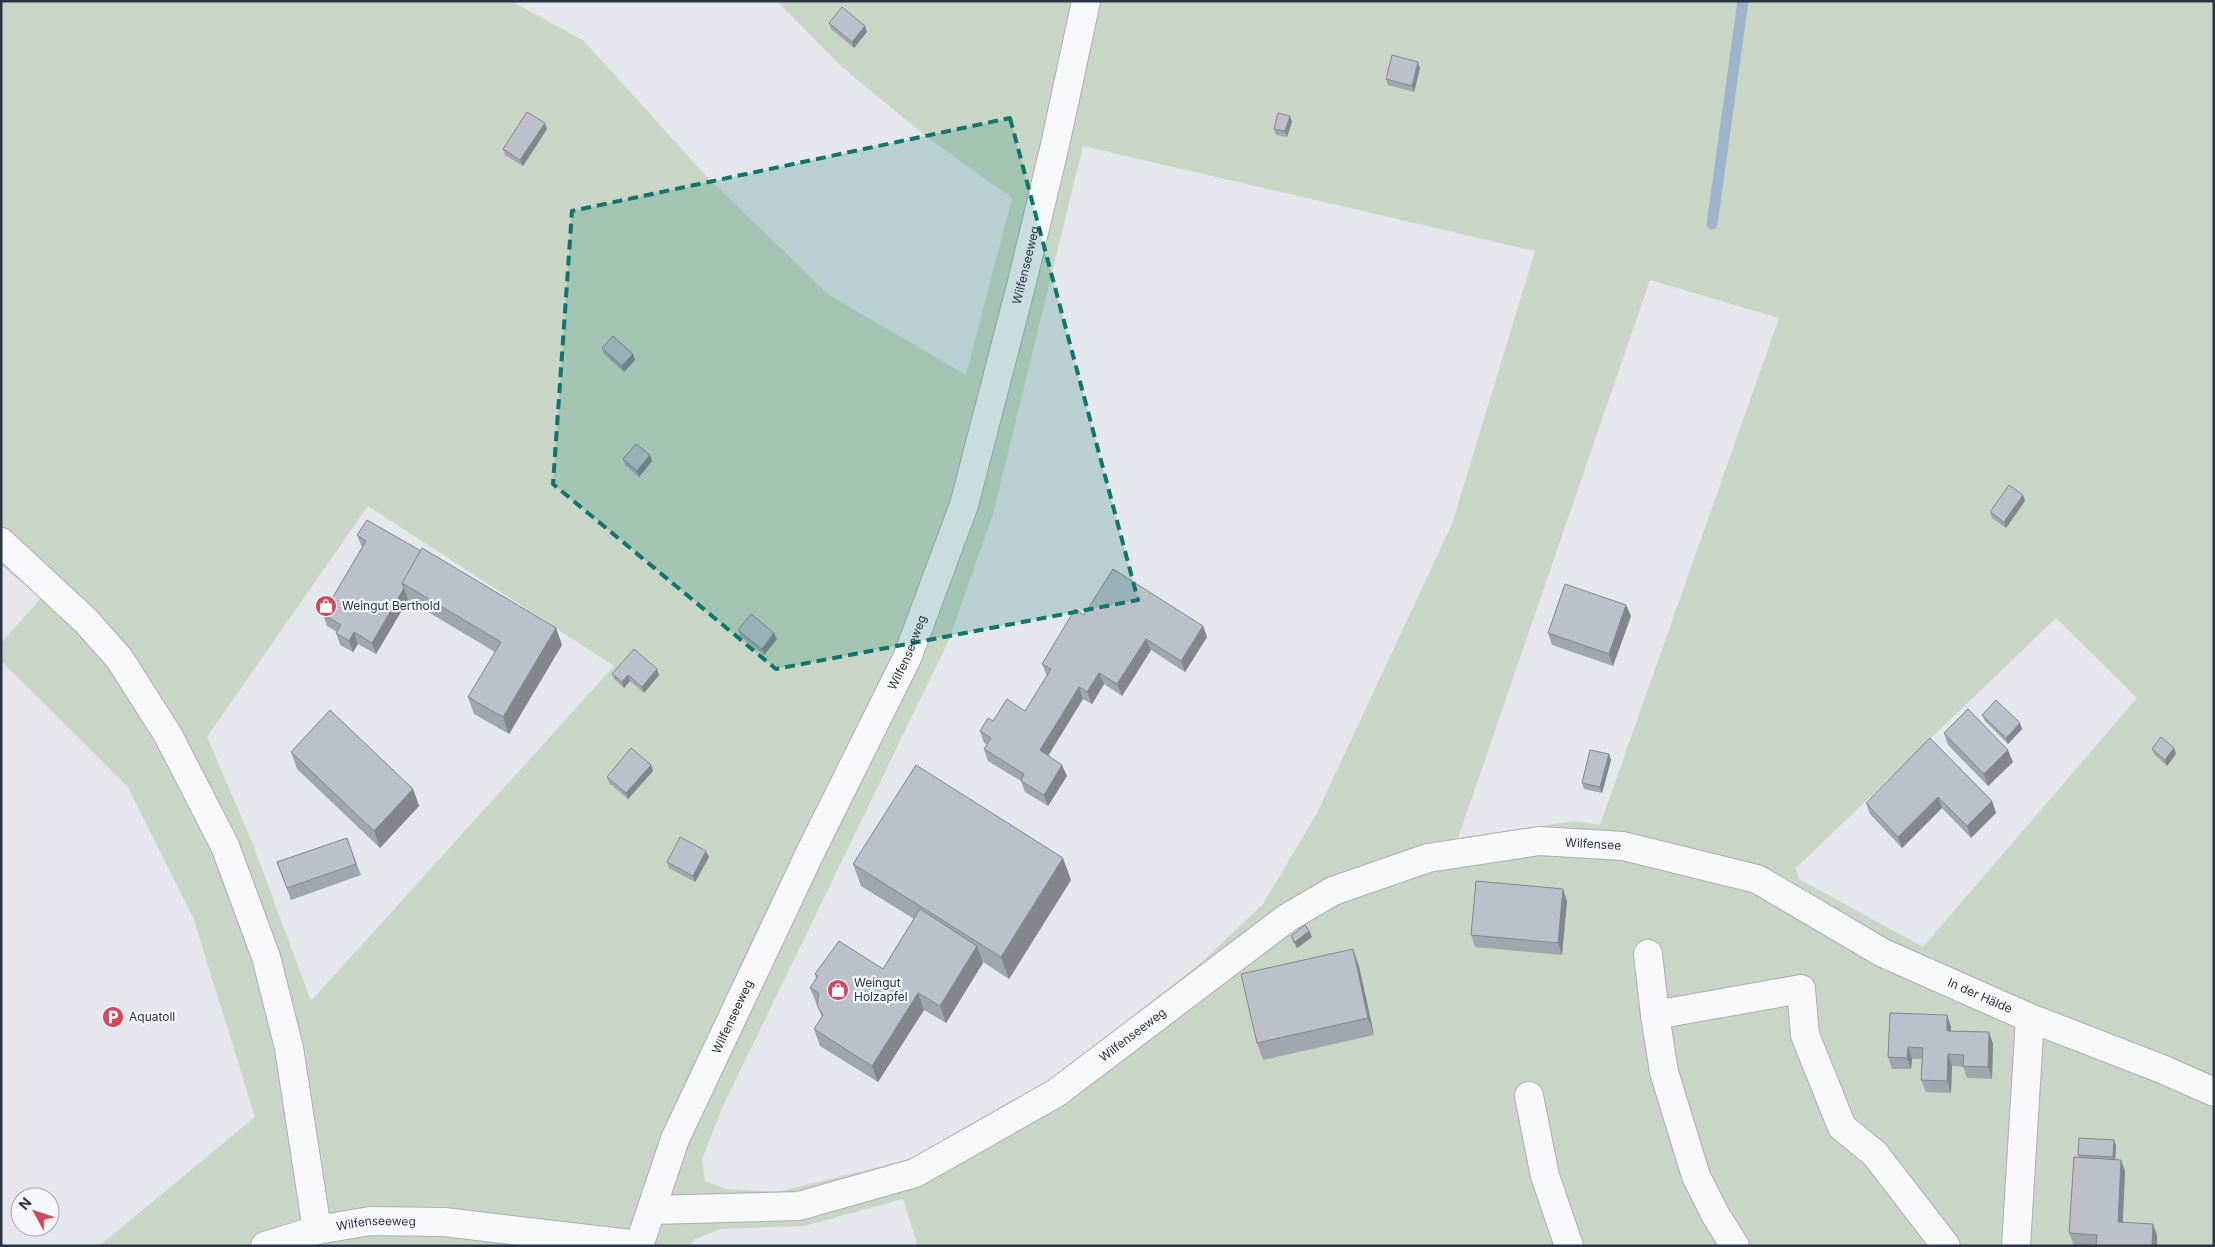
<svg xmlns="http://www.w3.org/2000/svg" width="2215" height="1247" font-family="Inter,sans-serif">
<rect width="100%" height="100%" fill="#e4e7ec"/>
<path fill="#c9d6c5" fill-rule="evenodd" d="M1 1H511L584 41 706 176 829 295 966 375 1012 198 928 138 842 67 777 1H2214V1246H918L903 1199 804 1226 720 1229 695 1239 689 1246 356 1244 99 1246 255 1117 193 917 128 787 1 661V643L41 598 1 565ZM1083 146 1535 251 1452 524 1317 813 1263 904 1202 962 1048 1083 914 1158 778 1192 726 1189 705 1181 702 1159 722 1108 949 640 993 514ZM1650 280 1779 318 1600 825 1575 821 1458 838ZM368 506 614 666 311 1001 252 842 207 737ZM2056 618 2137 698 1923 947 1799 879 1796 868Z"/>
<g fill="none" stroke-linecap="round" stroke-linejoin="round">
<path stroke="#9fb4cc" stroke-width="11" d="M1712 224 1743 1"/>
<g stroke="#a9aeb7" stroke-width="30">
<g id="minor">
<path d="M1 542 85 620 119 658 168 735 225 846 266 957 289 1048 317 1230"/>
<path d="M1648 954 1655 1015 1664 1072 1696 1176 1715 1214 1735 1246"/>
<path d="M1655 1015 1801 989 1805 1035 1842 1127 1875 1154 1946 1246"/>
<path d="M1529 1096 1545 1176 1569 1246"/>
<path id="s1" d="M652 1210 799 1206 915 1173 1056 1093 1287 918 1333 891 1428 858 1539 841 1623 846 1757 879 1883 953 2030 1018 2162 1069 2214 1092"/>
<path id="s2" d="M265 1246 317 1230 370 1221 444 1222 639 1245"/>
<path id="s3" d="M639 1246 675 1139 810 853 907 658 964 505 1022 282 1055 145 1086 1"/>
<path d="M2016 1246 2030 1018"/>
</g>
</g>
<use href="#minor" stroke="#f7f8fa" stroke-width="28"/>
</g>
<g fill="#a1a5ae">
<path d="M829 23 867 32 854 48 831 29Z"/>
<path d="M1420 68 1414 92 1388 85 1386 79Z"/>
<path d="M1290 116 1292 122 1287 137 1276 135 1274 129Z"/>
<path d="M547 129 523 166 505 155 503 149Z"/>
<path d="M602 348 635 360 624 372 604 354Z"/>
<path d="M623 459 652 461 639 477 625 465Z"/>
<path d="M2023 495 2025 501 2006 528 1992 518 1990 512Z"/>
<path d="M357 535 421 551 556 628 562 645 509 734 474 714 468 697 495 652 408 600 376 654 358 644 353 652 340 645 336 633 337 632 327 626 323 614 362 547Z"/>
<path d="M1626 605 1631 616 1613 666 1552 645 1548 633Z"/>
<path d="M1084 615 1203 626 1207 637 1185 672 1151 650 1122 696 1104 684 1092 704 1083 699 1048 756 1067 776 1048 806 1025 792 1021 781 988 761 984 749 987 744 984 743 980 731 993 721 1025 711 1047 676 1042 664Z"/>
<path d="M738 630 777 639 764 655 740 636Z"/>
<path d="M657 669 659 675 644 693 630 681 624 688 615 680 612 674Z"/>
<path d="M1982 715 2022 729 2008 744 1985 721Z"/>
<path d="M1944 733 2013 762 1988 786 1948 745Z"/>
<path d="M1930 738 1992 801 1996 813 1971 838 1942 808 1902 848 1870 814 1866 803Z"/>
<path d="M2174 748 2176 754 2167 766 2154 754 2152 749Z"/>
<path d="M291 752 413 789 419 806 380 848 297 769Z"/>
<path d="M1611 760 1602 793 1584 789 1582 783Z"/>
<path d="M651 765 653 771 628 799 609 783 607 777Z"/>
<path d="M347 838 361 875 291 900 277 862Z"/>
<path d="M709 857 695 882 669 868 667 862Z"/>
<path d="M853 864 1071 880 1009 979 983 962 946 1023 924 1010 878 1082 820 1046 814 1029 822 1017 810 988 816 978 815 974 883 969 914 919 861 886Z"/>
<path d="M1567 901 1562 955 1475 947 1471 935Z"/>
<path d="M1309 931 1312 937 1297 948 1293 942 1291 936Z"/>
<path d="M1359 966 1374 1035 1263 1060 1257 1043Z"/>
<path d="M1947 1015 1951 1027V1031L1989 1032 1993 1044 1992 1079 1967 1078 1963 1067 1952 1066 1951 1093 1926 1092 1921 1080 1922 1059H1912L1911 1069H1892L1888 1057Z"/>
<path d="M2114 1140 2116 1146 2115 1159 2125 1171 2123 1222 2157 1235V1246H2090L2074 1245 2069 1233 2079 1157 2078 1155Z"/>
</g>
<g fill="#83868d">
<path d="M865 26 867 32 854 48 852 42Z"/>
<path d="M1418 62 1420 68 1414 92 1412 86Z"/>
<path d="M1290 116 1292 122 1287 137 1285 131Z"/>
<path d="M545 123 547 129 523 166 520 160Z"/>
<path d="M633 354 635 360 624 372 622 366Z"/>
<path d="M650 455 652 461 639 477 637 471Z"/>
<path d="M2023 495 2025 501 2006 528 2004 522Z"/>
<path d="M404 588 408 600 376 654 372 643Z"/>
<path d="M1626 605 1631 616 1613 666 1609 654Z"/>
<path d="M1203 626 1207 637 1185 672 1181 661Z"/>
<path d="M556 628 562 645 509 734 503 717Z"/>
<path d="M354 632 358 644 353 652 349 641Z"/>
<path d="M774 633 777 639 764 655 762 649Z"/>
<path d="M1146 639 1151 650 1122 696 1117 684Z"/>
<path d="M657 669 659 675 644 693 642 687Z"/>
<path d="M1099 673 1104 684 1092 704 1087 692Z"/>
<path d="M628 675 630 681 624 688 622 682Z"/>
<path d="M1079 687 1083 699 1044 762 1040 750Z"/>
<path d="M2020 723 2022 729 2008 744 2006 738Z"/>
<path d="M2174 748 2176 754 2167 766 2165 760Z"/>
<path d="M2008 750 2013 762 1988 786 1984 774Z"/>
<path d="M1609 754 1611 760 1602 793 1600 787Z"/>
<path d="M651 765 653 771 628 799 626 793Z"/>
<path d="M1062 765 1067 776 1048 806 1044 795Z"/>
<path d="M413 789 419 806 380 848 374 831Z"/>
<path d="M1938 797 1942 808 1902 848 1898 837Z"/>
<path d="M1992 801 1996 813 1971 838 1967 826Z"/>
<path d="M706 851 709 857 695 882 693 876Z"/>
<path d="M1063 858 1071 880 1009 979 1001 957Z"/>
<path d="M1563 889 1567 901 1562 955 1558 943Z"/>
<path d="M1309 931 1312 937 1297 948 1295 942Z"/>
<path d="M977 946 983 963 946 1023 940 1006Z"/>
<path d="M1353 949 1359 966 1374 1035 1368 1018Z"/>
<path d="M918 993 924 1010 878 1082 872 1066Z"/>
<path d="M1947 1015 1951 1027V1043L1947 1031Z"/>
<path d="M1989 1032 1993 1044 1992 1079 1988 1067Z"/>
<path d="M1908 1047 1912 1059 1911 1069 1907 1058Z"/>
<path d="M1948 1054 1952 1066 1951 1093 1947 1081Z"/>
<path d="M2114 1140 2116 1146 2115 1163 2113 1157Z"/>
<path d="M2121 1160 2125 1171 2122 1233 2118 1222Z"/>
<path d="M2153 1224 2157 1235V1246H2152Z"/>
</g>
<g fill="#bbc0ca" stroke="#83868d">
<path d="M842 7 865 26 852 42 829 23Z"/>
<path d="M1392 55 1418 62 1412 86 1386 79Z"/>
<path d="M527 112 545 123 520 160 503 149Z"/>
<path d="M1278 113 1290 116 1285 131 1274 129Z"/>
<path d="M613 336 633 354 622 366 602 348Z"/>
<path d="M636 444 650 455 637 471 623 459Z"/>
<path d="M2009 485 2023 495 2004 522 1990 512Z"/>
<path d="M367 520 421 551 402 583 404 588 372 643 354 632 349 641 336 633 341 625 323 614 366 541 357 535Z"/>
<path d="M422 548 556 628 503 717 468 697 501 642 402 583Z"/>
<path d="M1113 569 1203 626 1181 661 1146 639 1117 684 1099 673 1087 692 1079 687 1040 750 1062 765 1044 795 1021 781 1024 774 984 749 991 738 980 731 988 718 993 721 1007 699 1025 711 1051 669 1042 664 1075 609 1084 615Z"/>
<path d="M1565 584 1626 605 1609 654 1548 633Z"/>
<path d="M751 614 774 633 762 649 738 630Z"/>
<path d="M634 649 657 669 642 687 628 675 622 682 612 674Z"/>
<path d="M1996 700 2020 723 2006 738 1982 715Z"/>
<path d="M1968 709 2008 750 1984 774 1944 733Z"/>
<path d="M330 710 413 789 374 831 291 752Z"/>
<path d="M2161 737 2174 748 2165 760 2152 749Z"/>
<path d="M1930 738 1992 801 1967 826 1938 797 1898 837 1866 803Z"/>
<path d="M631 748 651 765 626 793 607 777Z"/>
<path d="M1590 750 1609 754 1600 787 1582 783Z"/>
<path d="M916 765 1063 858 1001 957 853 864Z"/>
<path d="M680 837 706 851 693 876 667 862Z"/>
<path d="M347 838 356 864 287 888 277 862Z"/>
<path d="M1476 881 1563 889 1558 943 1471 935Z"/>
<path d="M920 909 977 946 940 1006 918 993 872 1066 814 1029 823 1015 817 1005 819 993 810 988 818 976 815 974 839 941 883 969Z"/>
<path d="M1305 925 1309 931 1295 942 1291 936Z"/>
<path d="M1353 949 1368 1018 1257 1043 1241 974Z"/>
<path d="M1890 1013 1947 1015V1031L1989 1032 1988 1067 1963 1066 1964 1055 1948 1054 1947 1081 1921 1080 1923 1048 1908 1047 1907 1058 1888 1057Z"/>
<path d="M2079 1138 2114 1140 2113 1157 2078 1155Z"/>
<path d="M2074 1157 2121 1160 2118 1222 2153 1224 2152 1246H2096L2097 1235 2069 1233Z"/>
</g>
<path fill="#0f766e" fill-opacity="0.2" stroke="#0f766e" stroke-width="4" stroke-dasharray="10 6" stroke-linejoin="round" d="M1010 118 1138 600 776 669 553 484 572 211Z"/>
<defs>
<g id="shop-disc" transform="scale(1.125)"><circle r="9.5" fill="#d1495b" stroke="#f4f6f9"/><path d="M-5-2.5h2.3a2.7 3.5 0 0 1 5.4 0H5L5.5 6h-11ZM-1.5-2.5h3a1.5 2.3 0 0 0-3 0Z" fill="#fff"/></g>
<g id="parking-disc" transform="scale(1.125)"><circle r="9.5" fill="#d1495b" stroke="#f4f6f9"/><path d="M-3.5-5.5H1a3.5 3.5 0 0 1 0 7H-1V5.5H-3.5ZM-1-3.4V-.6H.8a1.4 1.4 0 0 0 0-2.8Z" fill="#fff"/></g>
</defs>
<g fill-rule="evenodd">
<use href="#shop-disc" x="326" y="606"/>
<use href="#shop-disc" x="838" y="990"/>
<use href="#parking-disc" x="113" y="1017"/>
</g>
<g text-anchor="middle" stroke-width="4.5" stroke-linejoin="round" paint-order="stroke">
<g font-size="12" fill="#2b3445" stroke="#f4f6f9">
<text dy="4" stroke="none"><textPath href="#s3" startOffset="1058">Wilfenseeweg</textPath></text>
<text dy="4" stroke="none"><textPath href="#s3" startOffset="652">Wilfenseeweg</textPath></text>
<text dy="4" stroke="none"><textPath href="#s1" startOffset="1040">Wilfensee</textPath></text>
<text dy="4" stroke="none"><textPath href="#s1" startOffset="1460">In der Hälde</textPath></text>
<text dy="4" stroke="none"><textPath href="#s3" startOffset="248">Wilfenseeweg</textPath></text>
<text dy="4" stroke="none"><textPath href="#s1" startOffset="526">Wilfenseeweg</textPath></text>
<text dy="4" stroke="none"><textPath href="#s2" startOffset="114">Wilfenseeweg</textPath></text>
</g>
<g font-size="12" fill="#2b3445" stroke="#f4f6f9" text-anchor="start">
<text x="342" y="610">Weingut Berthold</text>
<text x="854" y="987">Weingut<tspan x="854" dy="14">Holzapfel</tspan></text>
<text x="129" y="1021">Aquatoll</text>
</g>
</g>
<rect width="2215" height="1247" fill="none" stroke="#2b3445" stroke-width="5"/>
<g transform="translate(35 1212) rotate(310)"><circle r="24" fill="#f4f6f9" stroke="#a4a8b1"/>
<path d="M0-4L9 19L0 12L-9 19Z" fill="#d1495b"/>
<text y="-8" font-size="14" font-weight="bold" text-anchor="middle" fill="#2b3445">N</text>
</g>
</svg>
